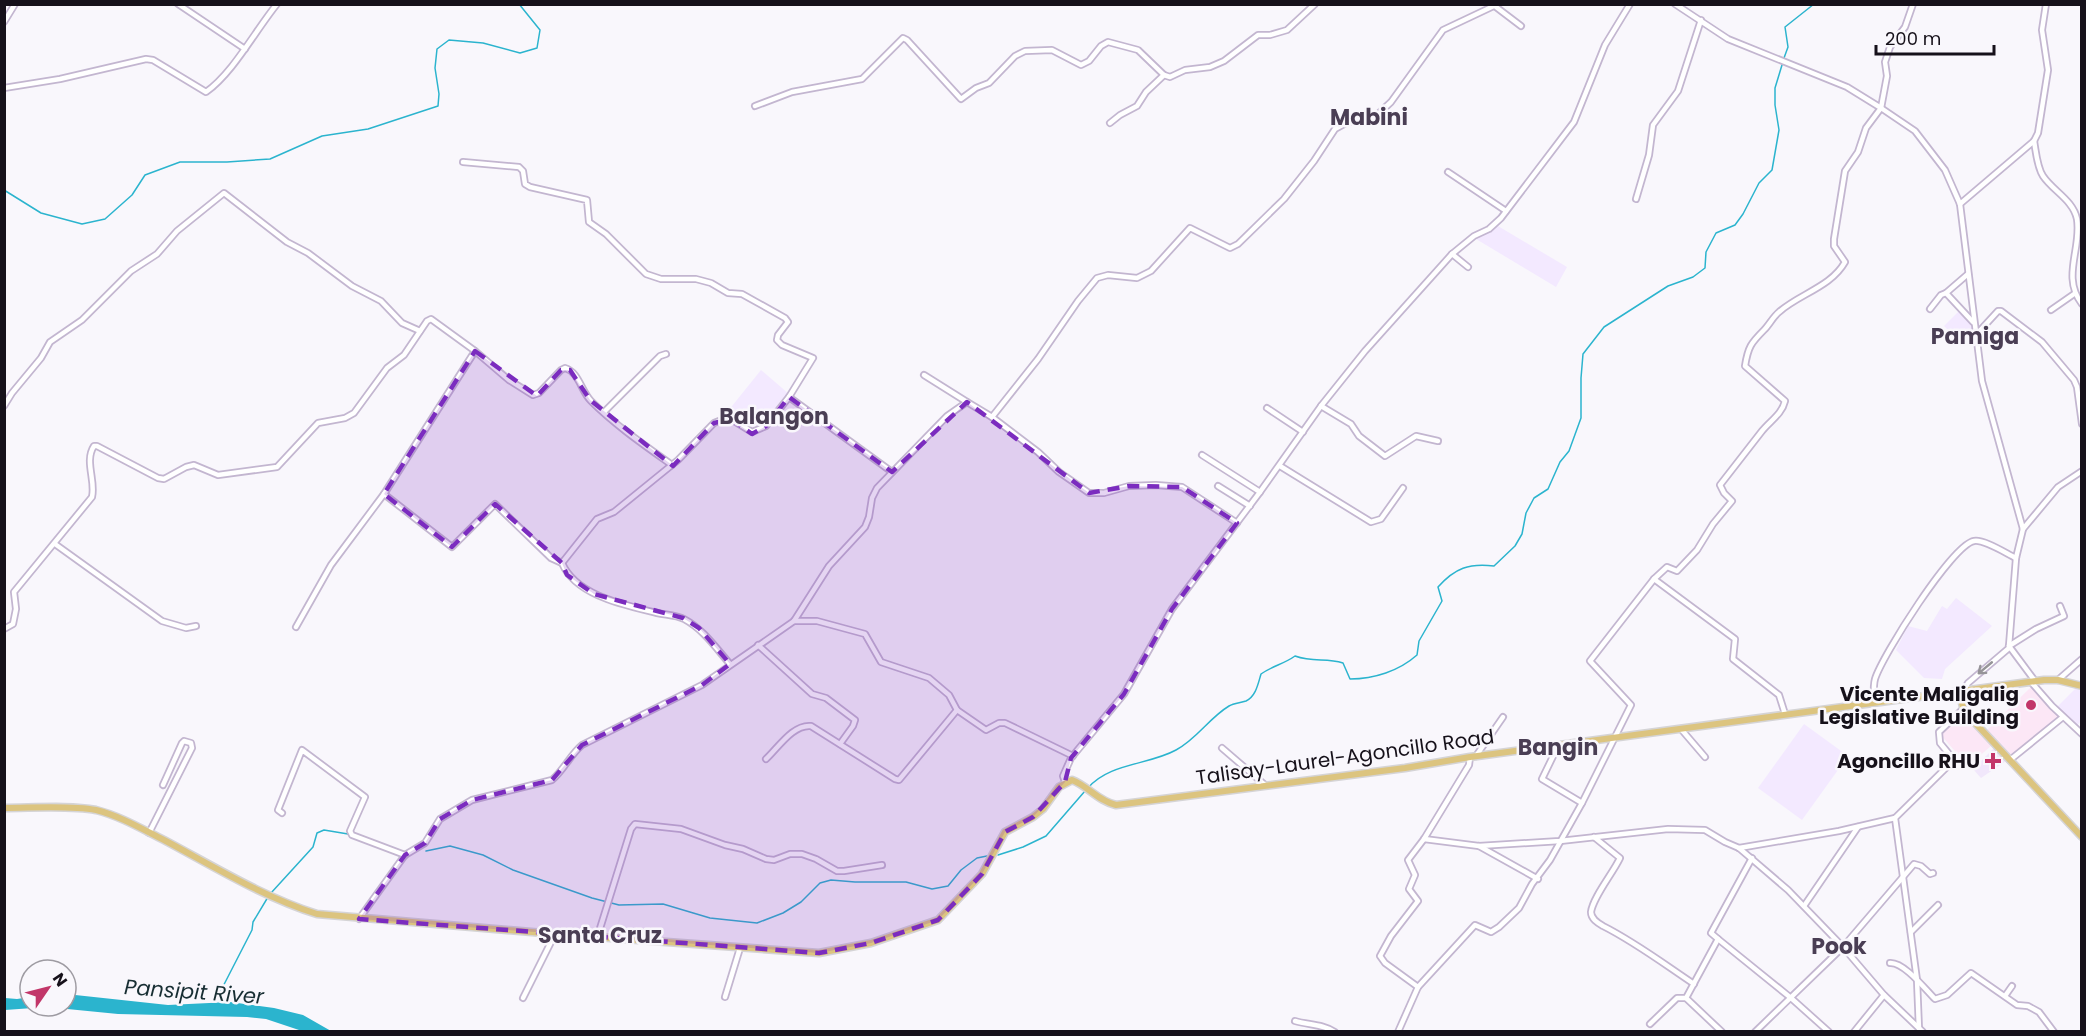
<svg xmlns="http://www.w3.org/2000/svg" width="2086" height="1036" font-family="Poppins,sans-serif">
<rect width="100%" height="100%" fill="#f9f7fc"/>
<g fill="#fce7f6">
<path d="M2031 687 2060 719 2011 756 1986 731Z"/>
<path d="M1963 712 1992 745 1968 766 1940 734Z"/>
</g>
<path fill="#f1e7fb" d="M1994 748 2006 761 1981 778 1973 769Z"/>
<g fill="#f3e9ff">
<path d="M1498 226 1567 267 1556 287 1476 239Z"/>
<path d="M1960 310 1972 323V333L1960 342 1944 326Z"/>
<path d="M761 370 789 394 761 428 752 431 728 411Z"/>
<path d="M1956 598 1992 626 1945 669 1942 679 1924 678 1896 650 1908 626 1927 631 1942 606 1947 609Z"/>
<path d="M2077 687 2081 690V721L2076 727 2057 707Z"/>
<path d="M1804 724 1848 756 1802 820 1758 788Z"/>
</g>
<path fill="#2bb4ce" d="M66 994 168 1005 230 1002 274 1008 303 1015 331 1031H302L266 1019 247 1017 118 1014 47 1007 5 1010V998L17 999 30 997V1006H66Z"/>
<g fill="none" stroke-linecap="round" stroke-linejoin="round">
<g stroke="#2bb4ce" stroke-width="1.5">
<path d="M1784 58 1788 47 1785 27 1814 4"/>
<path d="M4 190 41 213 82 224 105 219 132 195 145 175 180 162H227L270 159 322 136 368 129 438 106 439 94 435 68 437 49 449 40 483 43 520 53 537 48 540 30 519 4"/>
<path d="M1088 788C1109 763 1149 765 1176 750 1197 739 1209 718 1229 706 1234 703 1240 703 1246 701 1256 696 1258 684 1261 674 1272 666 1284 664 1295 656 1314 663 1326 657 1343 663L1350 679C1374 679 1399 671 1417 655L1419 641 1442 601 1438 587C1455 568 1469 563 1494 566L1515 546 1522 534 1526 513 1534 498 1548 489 1560 462 1569 451 1581 418V378L1583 354 1604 327 1668 286 1693 277 1705 268 1706 252 1716 233 1735 225 1743 214 1759 183 1772 170 1779 130 1775 105V88L1782 65"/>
<path d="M388 846 404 852"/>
<path d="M426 851 450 846 483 855 513 870 592 898 619 905 663 904 710 918 757 923 783 913 801 902 820 883 831 880 855 882H906L932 889 948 886 961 870 977 858 987 856"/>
<path d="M998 855 1023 847 1046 836 1085 791"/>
<path d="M271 893 313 847 317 833 324 830 348 834"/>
<path d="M215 1002 252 930 253 922 268 897"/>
</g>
<g stroke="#c3b6d0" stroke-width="8">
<g id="minor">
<path d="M178 4 245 49"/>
<path d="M1675 4 1728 39 1847 87 1881 108 1915 131 1945 170 1960 204 1982 381 2023 529 2016 558 2009 646 2035 681"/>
<path d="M1496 7 1521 26"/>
<path d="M4 22 15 4"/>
<path d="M4 88 60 79 146 59 153 60 206 92C233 73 255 31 277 4"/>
<path d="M755 106 792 92 862 79 903 38 907 40 961 99 976 88 989 83 1015 56 1025 51 1052 50 1081 65 1089 61 1101 46 1108 42 1138 50 1164 75"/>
<path d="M1110 123 1120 115 1137 106 1146 92 1164 75 1170 77 1185 70 1210 67 1224 61 1258 35H1270L1287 30 1315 4"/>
<path d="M2034 141C2036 152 2037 167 2043 176 2053 191 2073 200 2077 219 2082 248 2061 277 2082 304"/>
<path d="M1448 172 1506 211"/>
<path d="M1636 199 1649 155 1653 125 1678 91 1701 20"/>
<path d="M1960 204 2034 141 2038 133 2048 70 2042 30 2046 4"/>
<path d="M1452 254 1468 267"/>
<path d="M1968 274 1946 293 1973 322"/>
<path d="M1930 309 1941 295 1946 293"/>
<path d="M2051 310 2074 294"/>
<path d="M1975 336 1998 311H2001L2042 342 2074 380 2077 387 2082 424"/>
<path d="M475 351 509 380 533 395 539 393 561 370 565 368C579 372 581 391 591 401 615 425 644 445 672 465"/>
<path d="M924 375 967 402"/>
<path d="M789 397 892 472"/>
<path d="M4 406 12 393 41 358 50 342 82 320 131 271 157 254 177 231 224 193 287 242 308 253 352 286 381 301 402 323 420 331"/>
<path d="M1321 406 1351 424 1359 436 1385 456 1416 436 1438 441"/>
<path d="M1267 408 1303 432"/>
<path d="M604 412 660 356 666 354"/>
<path d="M992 417 1038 359 1078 301 1097 278 1108 275 1137 278 1151 271 1190 228 1230 248 1238 244 1284 199 1314 161 1335 129 1346 123 1376 116 1391 102 1443 30 1498 4"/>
<path d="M1202 455 1260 492"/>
<path d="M1280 466 1371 522 1381 519 1403 488"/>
<path d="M1218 486 1250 506"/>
<path d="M384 494 452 547 495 504 551 558 562 563 597 519 614 512 678 460 714 423 724 419H731L752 432 766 426 789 397 813 358 782 345 777 340 778 335 788 322 785 318 742 294 728 293 711 283 696 279H661L646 274 606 234 589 222 587 200 530 187 525 184 523 171 519 167 463 162"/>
<path d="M2023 529 2058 487 2082 471"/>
<path d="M55 544 162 621 186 628 196 626"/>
<path d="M562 563C576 596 625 605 657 613 666 615 676 615 684 619 703 629 716 648 730 664"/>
<path d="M1654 579 1735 639 1733 659 1779 695 1785 714"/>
<path d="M794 621H817L865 634 881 662 929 678 949 695 957 710 986 730 999 723H1005L1073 756"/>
<path d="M4 629 13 624 16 609 14 592 92 497C96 481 84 461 94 446H97L158 478 164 479 186 467 194 465 218 475 277 467 318 423 345 418 354 413 387 368 404 355 427 321 431 319 475 351 384 494 331 565 296 627"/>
<path d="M758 645 812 694 826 698 855 720 853 726 840 744"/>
<path d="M2009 646 2036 629 2064 616 2060 606"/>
<path d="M2058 680 2082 659"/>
<path d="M2031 682 2052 706 2082 734"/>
<path d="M1963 691 1968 683 2009 648"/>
<path d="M1874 702C1874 695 1873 686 1875 679 1882 656 1952 545 1974 541 1984 539 2007 554 2016 558"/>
<path d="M1681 729 1705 757"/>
<path d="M1222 748 1265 785"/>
<path d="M1476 756 1503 717"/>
<path d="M1470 757 1469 765 1424 839 1408 860 1415 875 1409 889 1418 901 1391 936 1380 956 1385 963 1418 987 1475 925 1491 932 1499 927 1519 908 1532 884 1550 860 1582 803 1542 779 1558 746"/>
<path d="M766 759C778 748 793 724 811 726L895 779 899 780 957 710"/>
<path d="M2010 760 2063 717"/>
<path d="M1065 782 1063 776 1071 758 1124 694 1172 609 1260 492 1321 406 1365 351 1452 254 1474 236 1489 229 1501 218 1574 122 1605 45 1630 4"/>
<path d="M1582 803 1631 705 1590 661 1654 579 1667 567 1677 571 1697 550 1713 524 1732 501 1724 493 1720 485C1734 467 1748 449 1762 431 1770 421 1782 414 1785 401L1745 366C1748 347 1751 343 1764 330 1769 325 1773 317 1779 312 1799 294 1831 287 1845 262L1834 246V239L1845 171 1858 152 1866 128 1881 108 1887 76 1885 62 1890 47 1905 27 1913 4"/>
<path d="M282 813 278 810 302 750 365 797 350 831 352 835 405 855"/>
<path d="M149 833 192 748 191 743 184 741 182 743 163 785"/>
<path d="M1594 837 1620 858C1613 873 1593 897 1591 912 1591 919 1598 923 1603 926 1635 942 1664 964 1694 984"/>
<path d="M1424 839 1479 846 1560 841 1668 829 1705 830 1725 842 1739 848 1788 890 1843 947 1884 995 1923 1032"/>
<path d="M1479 846 1538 879"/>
<path d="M1739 848 1839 831 1895 818"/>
<path d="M1804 906 1858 827"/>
<path d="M359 919 405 855 425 843 440 819 472 800 552 780C564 770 570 755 582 745L702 685 794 621 829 566 865 527 869 517 872 498 877 488 947 416 967 402 992 417 1038 452 1059 472 1089 493H1104L1129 486 1156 485 1182 487 1237 523"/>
<path d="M1911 932 1938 905"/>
<path d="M597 938 631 829 635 824 681 829 725 845 743 849 766 859 774 860 790 854H802L816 859 837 871H844L882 865"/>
<path d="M1718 939 1791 998 1829 1032"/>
<path d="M1890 963C1904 962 1925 989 1935 999L1947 995 1971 973 2017 1005 2028 1006 2039 1012 2054 1032"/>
<path d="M2005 996 2012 986"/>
<path d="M725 997 740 948"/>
<path d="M523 998 555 934"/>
<path d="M1686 998 1722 1032"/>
<path d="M1295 1021C1309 1025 1323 1024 1335 1032"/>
<path d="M1650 1024 1677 998H1686L1718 939 1711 933 1752 858"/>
<path d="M1919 1029 1917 980 1895 818 1954 760 1940 743 1939 732 1963 709"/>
<path d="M1398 1032 1418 987"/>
<path d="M1755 1032 1843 947 1914 864 1921 866 1930 874 1933 873"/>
<path d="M1854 1032 1884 995"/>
</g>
</g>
<g stroke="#d5d4d6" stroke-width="9">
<g id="major">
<path d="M1963 691 1962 703 1964 711 2082 837"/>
<path d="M4 808C32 808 70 805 96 810 120 816 142 829 164 840 213 866 263 897 317 914L555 934 819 953 871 943 938 920 982 874 1005 832 1033 817 1043 809 1059 787 1072 780C1088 786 1098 801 1116 805L1405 768 1470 757 2044 680H2058L2082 686"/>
</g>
</g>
<use href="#minor" stroke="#fff" stroke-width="4.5"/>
<use href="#major" stroke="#dcc47f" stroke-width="6"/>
</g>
<defs><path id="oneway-shaft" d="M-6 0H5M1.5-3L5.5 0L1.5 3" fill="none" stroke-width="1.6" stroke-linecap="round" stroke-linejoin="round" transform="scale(1.5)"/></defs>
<use stroke="#969498" href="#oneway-shaft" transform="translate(1985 668) rotate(140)"/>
<path fill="#7b2cbf" fill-opacity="0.2" stroke="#7b2cbf" stroke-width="4.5" stroke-dasharray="12 8" stroke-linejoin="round" d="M475 351 537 396 561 370H570L590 400 673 466 714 423 731 419 752 434 766 426 789 397 892 472 967 402 1089 493 1129 486 1182 487 1237 523 1172 609 1124 694 1071 758 1065 782 1033 817 1005 832 982 874 938 920 871 943 819 953 359 919 405 855 425 843 440 819 472 800 552 780 582 745 702 685 730 664 699 628 683 618 594 594 567 575 562 563 495 504 452 547 384 494Z"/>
<g fill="#c23669" stroke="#f9f7fc" stroke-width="2">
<circle cx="2031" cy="705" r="6"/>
<path d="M1990 752h6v6h6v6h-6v6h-6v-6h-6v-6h6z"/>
</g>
<g text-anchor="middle" stroke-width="5" stroke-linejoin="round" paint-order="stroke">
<g font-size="20" font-weight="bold" fill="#16111a" stroke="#f9f7fc" text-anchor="end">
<text x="2019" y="701">Vicente Maligalig<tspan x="2019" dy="23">Legislative Building</tspan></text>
<text x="1980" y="768">Agoncillo RHU</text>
</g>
<g font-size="20" fill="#16111a" stroke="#f9f7fc">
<text transform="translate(1345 757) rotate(-8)" y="7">Talisay-Laurel-Agoncillo Road</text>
</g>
<g font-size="21" font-style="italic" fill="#182e33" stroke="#f9f7fc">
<text transform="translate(194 992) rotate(4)" y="7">Pansipit River</text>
</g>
<g font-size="22" font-weight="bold" fill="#4a3e54" stroke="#f9f7fc">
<text x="1369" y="125">Mabini</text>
<text x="1975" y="344">Pamiga</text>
<text x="774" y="424">Balangon</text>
<text x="1558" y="755">Bangin</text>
<text x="600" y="943">Santa Cruz</text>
<text x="1839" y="954">Pook</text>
</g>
</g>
<rect width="2086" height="1036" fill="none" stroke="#16111a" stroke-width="12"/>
<g transform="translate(48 988) rotate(55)"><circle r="28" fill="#f9f7fc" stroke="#9e9ba2" stroke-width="1.5"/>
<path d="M0-4.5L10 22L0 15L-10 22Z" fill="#c23669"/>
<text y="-9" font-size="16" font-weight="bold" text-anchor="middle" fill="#16111a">N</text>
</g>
<path d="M1876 45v9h118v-9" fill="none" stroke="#16111a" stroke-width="3"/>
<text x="1885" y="45" font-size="18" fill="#16111a" stroke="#f9f7fc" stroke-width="4.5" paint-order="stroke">200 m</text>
</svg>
